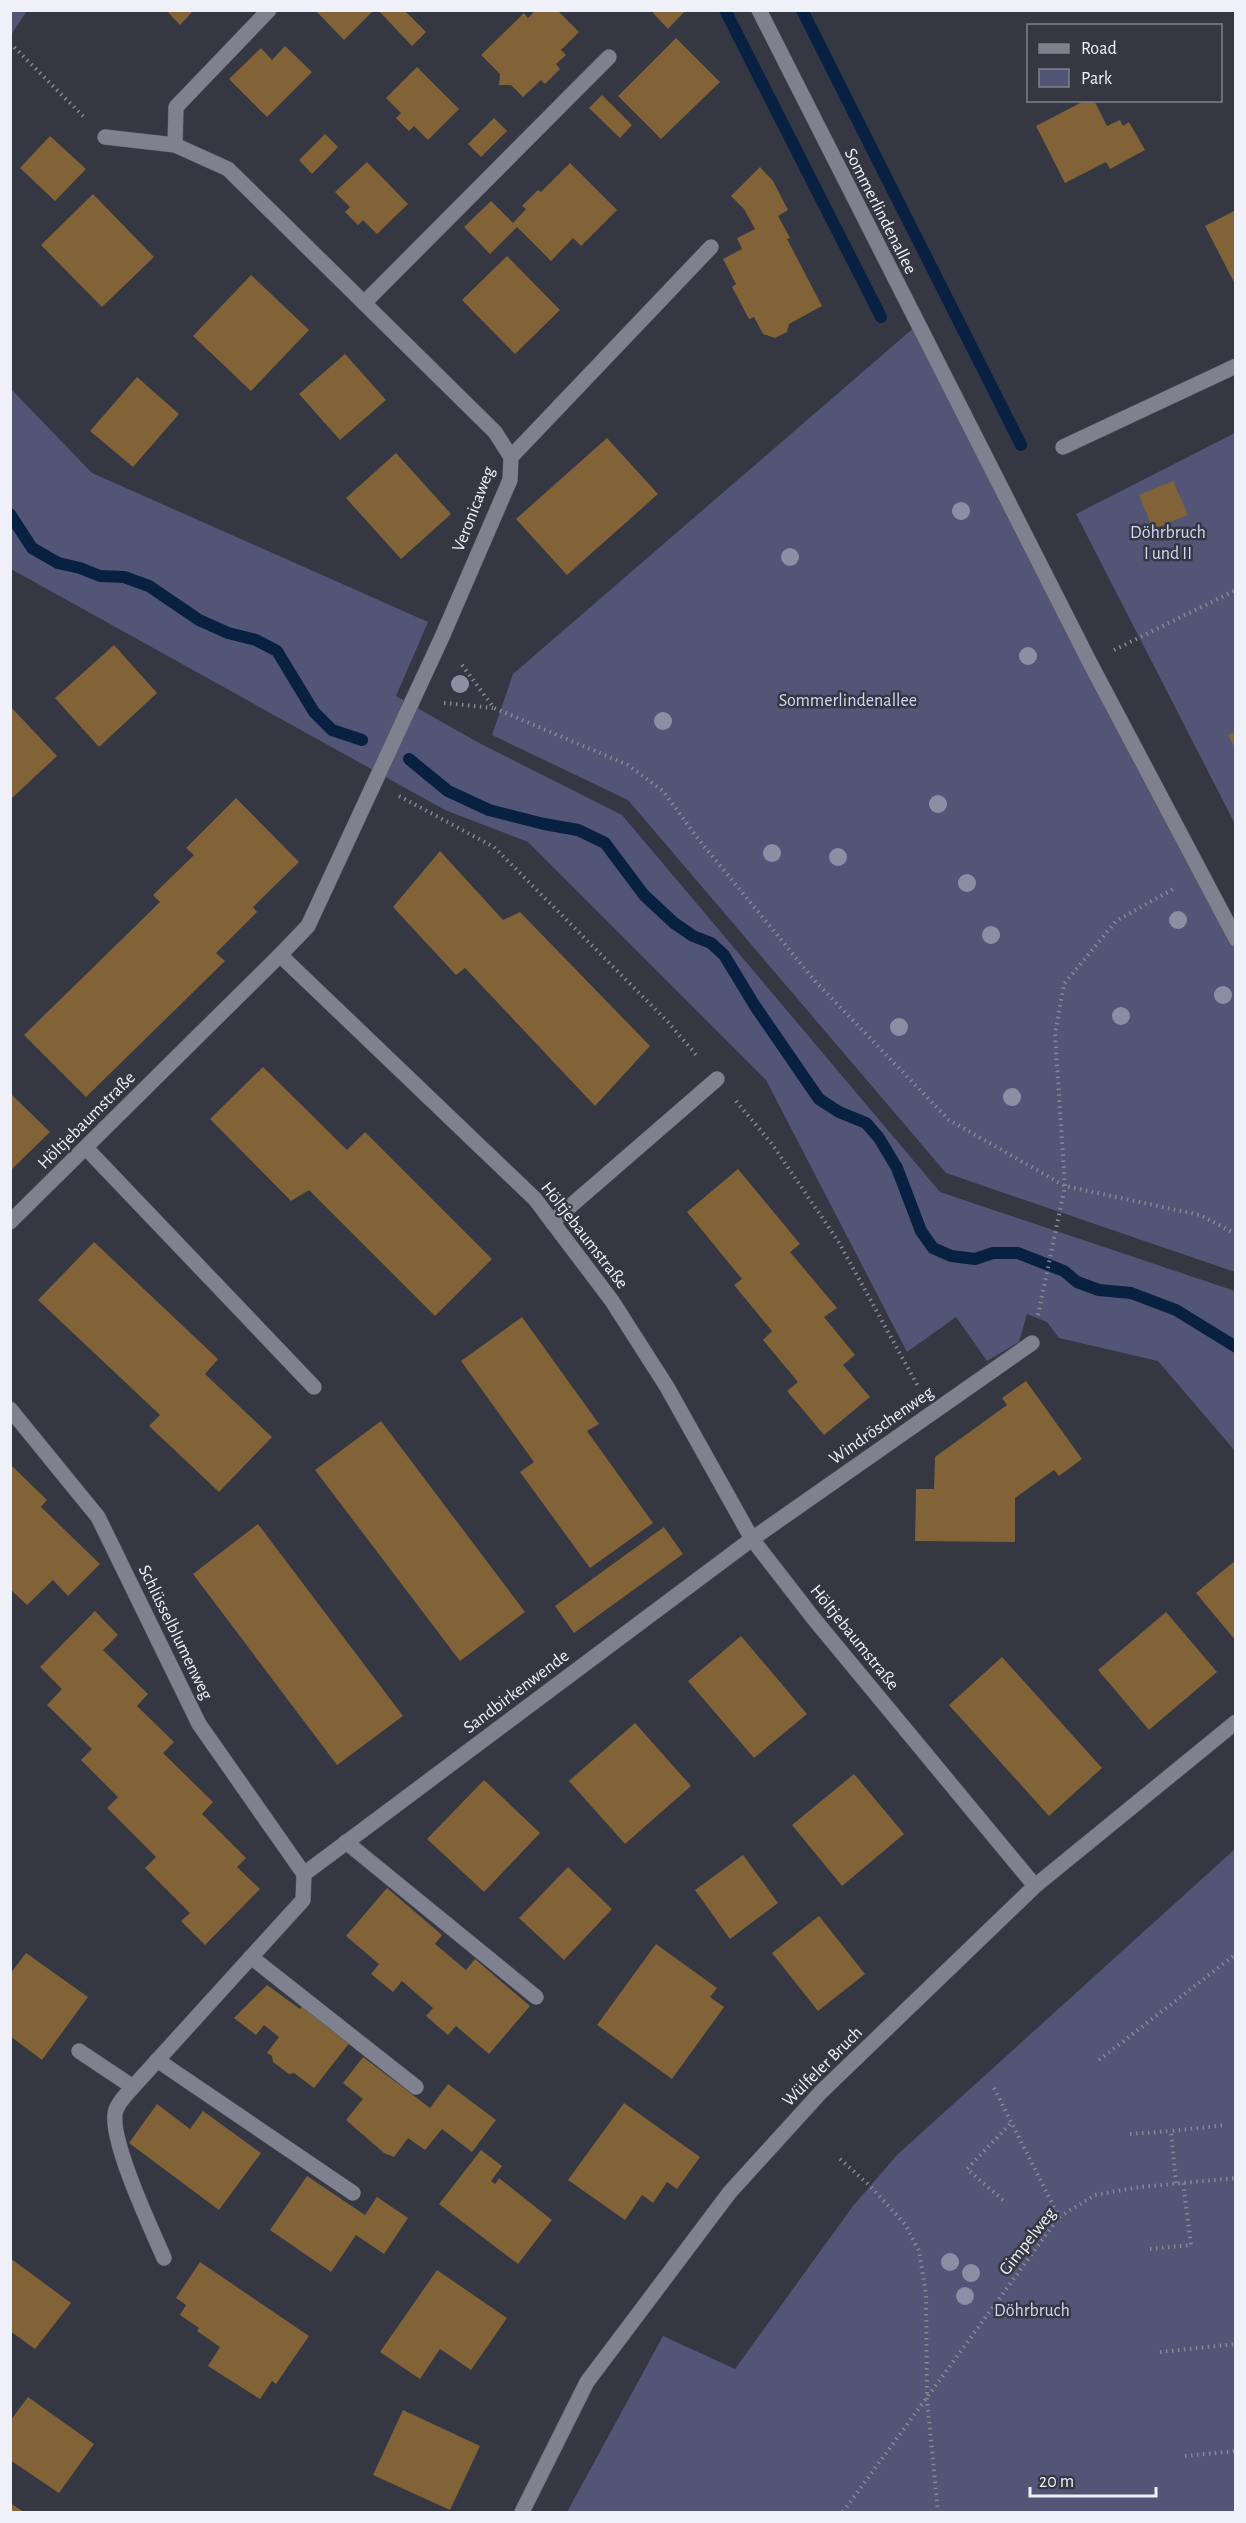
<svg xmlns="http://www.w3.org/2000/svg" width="1246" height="2523" font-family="'Alegreya Sans',sans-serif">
<rect width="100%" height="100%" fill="#353743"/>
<g fill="#525576">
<path d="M11 10 27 11 11 35 10 11Z"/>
<path d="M917 325 1235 939V1272L946 1173 628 800 492 735 513 674Z"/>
<path d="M10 388 92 473 428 622 396 696 481 744 622 815 940 1192 1235 1291V1451L1158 1361 1059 1338 1047 1322 1027 1314 1019 1342 987 1361 956 1317 907 1352 766 1080 528 842 445 810 11 569Z"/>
<path d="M1235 433V824L1076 514Z"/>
<path d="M1235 1849V2512H567L663 2336 735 2369 853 2206 897 2155Z"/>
</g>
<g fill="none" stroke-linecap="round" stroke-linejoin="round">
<g stroke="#082042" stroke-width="12">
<path d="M725 10 881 317"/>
<path d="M802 10 1021 445"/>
<path d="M10 514 32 548 58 563 80 568 100 576 124 577 149 586 199 620 228 633 256 640 277 651 314 712 332 730 362 740"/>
<path d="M409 759 448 791 489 810 544 824 578 830 605 843 644 895 674 923 693 936 711 943 724 955 755 1006 819 1099 839 1112 866 1123 879 1138 897 1168 921 1231 933 1248 951 1256 975 1259 993 1253H1018L1064 1271 1077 1282 1099 1290 1131 1293 1176 1310 1236 1347"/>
</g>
</g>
<g fill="#816337">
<path d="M166 10H194L180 25Z"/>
<path d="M315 10H374L344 40Z"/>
<path d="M378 10H404L426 32 412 46Z"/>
<path d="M536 10H557L579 32 561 50 566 55 556 64 560 69 545 84 541 80 523 97 511 85H499L500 74 481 55 524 13 528 18Z"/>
<path d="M656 10H686L668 29 653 13Z"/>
<path d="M676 38 720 82 661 139 618 96Z"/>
<path d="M285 46 312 72 267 117 229 79 261 48 272 60Z"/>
<path d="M417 67 459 109 428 140 414 126 409 131 396 118 401 113 386 98Z"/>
<path d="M602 95 632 125 620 138 589 108Z"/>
<path d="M1086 100H1094L1107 126 1120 120 1123 126 1129 122 1145 150 1110 169 1106 162 1065 183 1036 126Z"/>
<path d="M494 118 507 131 481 157 468 144Z"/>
<path d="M325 134 338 147 312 174 299 160Z"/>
<path d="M50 136 86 169 55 201 20 168Z"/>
<path d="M367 162 408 204 377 234 363 220 358 225 345 212 350 207 335 192Z"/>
<path d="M570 163 617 210 581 246 573 238 551 261 517 227 490 254 464 227 491 201 513 223 526 209 522 206 538 190 541 192Z"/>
<path d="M760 167 773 181 788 210 778 216 790 238 787 239 822 306 789 324 787 332 775 338 763 334 754 317 749 319 732 287 736 284 723 259 742 249 737 238 755 229 744 209 731 196Z"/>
<path d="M93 194 154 257 102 307 41 245Z"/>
<path d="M1236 210V286L1205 226Z"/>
<path d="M507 256 560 310 515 354 462 300Z"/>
<path d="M251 275 309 330 251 391 193 336Z"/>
<path d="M345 354 386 400 340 440 299 394Z"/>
<path d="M137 377 179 414 133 467 90 431Z"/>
<path d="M607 438 658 494 567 575 516 519Z"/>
<path d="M396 453 451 514 401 559 346 498Z"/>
<path d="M1173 481 1188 515 1153 529 1139 495Z"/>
<path d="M114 645 157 693 99 747 55 698Z"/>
<path d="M10 706 57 756 10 800Z"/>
<path d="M1236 731V750L1228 735Z"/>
<path d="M236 798 299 862 253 907 257 912 216 953 225 961 86 1097 24 1035 160 902 153 895 194 855 186 848Z"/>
<path d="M440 851 503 920 520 912 650 1046 595 1106 465 968 456 975 393 907Z"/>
<path d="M263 1067 347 1150 365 1132 492 1259 435 1316 309 1190 291 1201 210 1119Z"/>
<path d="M10 1093 50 1132 10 1171Z"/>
<path d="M738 1169 800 1244 790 1252 837 1308 824 1317 855 1355 843 1365 870 1397 824 1435 787 1391 798 1382 763 1340 772 1331 734 1285 742 1279 687 1212Z"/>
<path d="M94 1242 218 1359 205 1374 272 1437 219 1492 149 1426 160 1415 38 1300Z"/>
<path d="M522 1317 599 1424 587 1431 653 1523 590 1568 520 1472 534 1462 461 1361Z"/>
<path d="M1026 1381 1082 1459 1059 1476 1054 1470 1015 1498V1542L915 1541 916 1489H934L935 1457 1007 1405 1002 1398Z"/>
<path d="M381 1421 525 1612 460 1661 315 1470Z"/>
<path d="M10 1464 47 1500 41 1507 100 1564 68 1596 53 1580 27 1605 10 1589Z"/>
<path d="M258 1524 403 1716 337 1765 193 1574Z"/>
<path d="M664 1527 683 1554 574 1633 555 1606Z"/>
<path d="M1236 1560V1641L1196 1593Z"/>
<path d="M95 1611 118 1635 103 1650 148 1694 137 1706 174 1742 163 1753 213 1802 202 1814 246 1858 237 1867 260 1889 205 1945 181 1921 190 1913 145 1868 156 1857 107 1808 118 1797 81 1760 92 1749 47 1705 62 1689 40 1667Z"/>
<path d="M1166 1612 1217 1672 1149 1730 1098 1670Z"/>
<path d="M741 1636 807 1714 754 1758 688 1681Z"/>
<path d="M1002 1657 1102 1768 1049 1816 949 1705Z"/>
<path d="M635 1723 691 1786 625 1844 569 1781Z"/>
<path d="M854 1774 904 1834 842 1886 792 1825Z"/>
<path d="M484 1780 540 1833 484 1892 427 1839Z"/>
<path d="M743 1855 778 1903 730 1939 695 1890Z"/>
<path d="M568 1867 612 1909 564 1960 519 1918Z"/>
<path d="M387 1888 442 1935 435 1944 466 1970 475 1959 530 2006 489 2054 456 2026 448 2035 426 2016 433 2008 402 1981 393 1992 371 1974 379 1964 346 1936Z"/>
<path d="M819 1916 865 1974 818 2011 772 1953Z"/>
<path d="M656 1944 717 1988 710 1997 724 2007 672 2079 597 2025Z"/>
<path d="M26 1953 88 1997 42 2060 10 2036V1974Z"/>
<path d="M267 1985 300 2009 303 2004 351 2041 314 2088 294 2073 289 2074 273 2062 272 2056 267 2053 279 2037 264 2025 256 2035 234 2018Z"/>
<path d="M363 2057 430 2108 448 2084 496 2120 472 2152 442 2129 425 2150 408 2138 394 2157 384 2153 346 2120 363 2099 343 2083Z"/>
<path d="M624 2103 700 2157 677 2189 667 2182 653 2203 642 2195 625 2220 568 2180Z"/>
<path d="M157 2104 190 2129 203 2111 261 2153 219 2210 129 2143Z"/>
<path d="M481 2150 502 2166 491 2181 495 2184 499 2178 552 2220 518 2264 439 2204Z"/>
<path d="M307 2176 365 2215 377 2197 408 2218 384 2254 356 2235 331 2272 270 2230Z"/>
<path d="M10 2258 71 2303 35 2349 10 2331Z"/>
<path d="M200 2262 309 2336 276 2384 272 2381 260 2399 208 2366 220 2347 197 2331 199 2328 180 2315 186 2305 176 2298Z"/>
<path d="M437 2270 507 2318 471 2370 440 2349 420 2379 380 2352Z"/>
<path d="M28 2397 94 2444 59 2493 10 2460V2421Z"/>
<path d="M403 2410 480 2446 450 2510 373 2475Z"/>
<path d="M10 2503 24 2512H10Z"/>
</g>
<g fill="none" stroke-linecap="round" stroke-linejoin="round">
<g stroke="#54555f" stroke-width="16">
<g id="service">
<path d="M105 137 175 145 176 107 269 10"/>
<path d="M364 303 609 57"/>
<path d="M1063 447 1236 366"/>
<path d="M511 457 711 247"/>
<path d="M86 1148 314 1387"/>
<path d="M346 1842 536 1997"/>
<path d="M251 1957 416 2087"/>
<path d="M79 2051 133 2087 303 1900 304 1874"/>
<path d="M157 2060 353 2193"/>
<path d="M133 2087C127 2094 116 2104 115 2114 111 2143 151 2228 164 2258"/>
</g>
</g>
<g stroke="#54555f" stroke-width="16">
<g id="minor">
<path d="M759 10 1090 663 1236 939"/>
<path d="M175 145 228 169 495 432 511 457 510 480 442 637 308 926 280 955"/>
<path d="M10 1222 280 955 535 1199 612 1301 667 1387 752 1539 814 1619 1035 1886"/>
<path d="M552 1222 717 1079"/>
<path d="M10 1409 98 1517 199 1724 304 1874 752 1539 1032 1343"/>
<path d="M522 2512 587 2382 730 2192 821 2092 1035 1886 1236 1722"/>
</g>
</g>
<g stroke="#878892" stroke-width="4" stroke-dasharray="1.5 4.5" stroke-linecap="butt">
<path d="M10 43 84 117"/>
<path d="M1114 650 1236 590"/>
<path d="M462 665 494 708 628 765 663 791 699 840 815 981 949 1120 1065 1186 1200 1215 1236 1234"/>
<path d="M444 703 493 708"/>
<path d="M399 796 494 847 667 1021 698 1057"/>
<path d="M736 1101 772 1144 838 1241 919 1388"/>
<path d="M1038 1315 1065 1186 1055 1034 1064 984 1116 921 1175 888"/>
<path d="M1099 2060 1236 1954"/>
<path d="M994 2088 1059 2217"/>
<path d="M1130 2134 1171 2131"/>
<path d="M840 2159 870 2186 905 2224 919 2251 926 2294 927 2399 938 2512"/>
<path d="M1176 2183 1171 2131 1226 2125"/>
<path d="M1003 2200 967 2169 1012 2122"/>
<path d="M1150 2249 1191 2245 1183 2182"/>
<path d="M1160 2352 1236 2344"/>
<path d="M1185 2456 1236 2451"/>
<path d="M843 2512 1059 2217 1095 2195 1140 2187 1236 2178"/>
</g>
<use href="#service" stroke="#7f818f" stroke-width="15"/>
<use href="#minor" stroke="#7f818f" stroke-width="15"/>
</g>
<g fill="#8c8fa4">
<circle cx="961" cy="511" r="9"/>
<circle cx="790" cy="557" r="9"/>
<circle cx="1028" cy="656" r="9"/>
<circle cx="460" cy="684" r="9"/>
<circle cx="663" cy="721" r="9"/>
<circle cx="938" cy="804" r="9"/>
<circle cx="772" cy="853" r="9"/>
<circle cx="838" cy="857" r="9"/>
<circle cx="967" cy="883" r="9"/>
<circle cx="1178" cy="920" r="9"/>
<circle cx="991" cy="935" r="9"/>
<circle cx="1223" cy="995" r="9"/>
<circle cx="1121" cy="1016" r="9"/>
<circle cx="899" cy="1027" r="9"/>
<circle cx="1012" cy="1097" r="9"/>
<circle cx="950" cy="2262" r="9"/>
<circle cx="971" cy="2273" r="9"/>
<circle cx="965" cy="2296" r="9"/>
</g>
<g text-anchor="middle" stroke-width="5" stroke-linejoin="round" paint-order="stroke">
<g font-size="18" fill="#f0f1f8" stroke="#353743">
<text transform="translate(881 211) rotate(63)" y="6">Sommerlindenallee</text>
<text transform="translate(473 509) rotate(-69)" y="6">Veronicaweg</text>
<text transform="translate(86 1120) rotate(-45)" y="6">Höltjebaumstraße</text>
<text transform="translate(585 1235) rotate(52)" y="6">Höltjebaumstraße</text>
<text transform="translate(881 1425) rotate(-35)" y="6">Windröschenweg</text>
<text transform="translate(176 1632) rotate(64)" y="6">Schlüsselblumenweg</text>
<text transform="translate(855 1637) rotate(51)" y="6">Höltjebaumstraße</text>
<text transform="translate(516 1691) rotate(-37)" y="6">Sandbirkenwende</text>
<text transform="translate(822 2066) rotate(-45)" y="6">Wülfeler Bruch</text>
<text transform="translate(1027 2241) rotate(-52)" y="6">Gimpelweg</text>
</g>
<g font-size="18" fill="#d3d7f4" stroke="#353743">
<text x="1168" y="538">Döhrbruch<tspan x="1168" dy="21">I und II</tspan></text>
<text x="848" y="706">Sommerlindenallee</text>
<text x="1032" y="2316">Döhrbruch</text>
</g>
</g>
<rect width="1246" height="2523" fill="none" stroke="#f0f1f8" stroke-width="24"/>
<rect x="1027" y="24" width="195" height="78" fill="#353743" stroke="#80818b" stroke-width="1.5"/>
<rect x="1039" y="44" width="30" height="9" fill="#7f818f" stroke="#80818b" stroke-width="1.5"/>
<text x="1081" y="54" font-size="18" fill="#f0f1f8">Road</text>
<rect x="1039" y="69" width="30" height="18" fill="#525576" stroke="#80818b" stroke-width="1.5"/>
<text x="1081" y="84" font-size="18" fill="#f0f1f8">Park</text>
<path d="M1030 2487v9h126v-9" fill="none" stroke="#f0f1f8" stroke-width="3"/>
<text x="1039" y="2487" font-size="18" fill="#f0f1f8" stroke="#353743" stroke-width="4.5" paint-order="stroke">20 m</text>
</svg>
